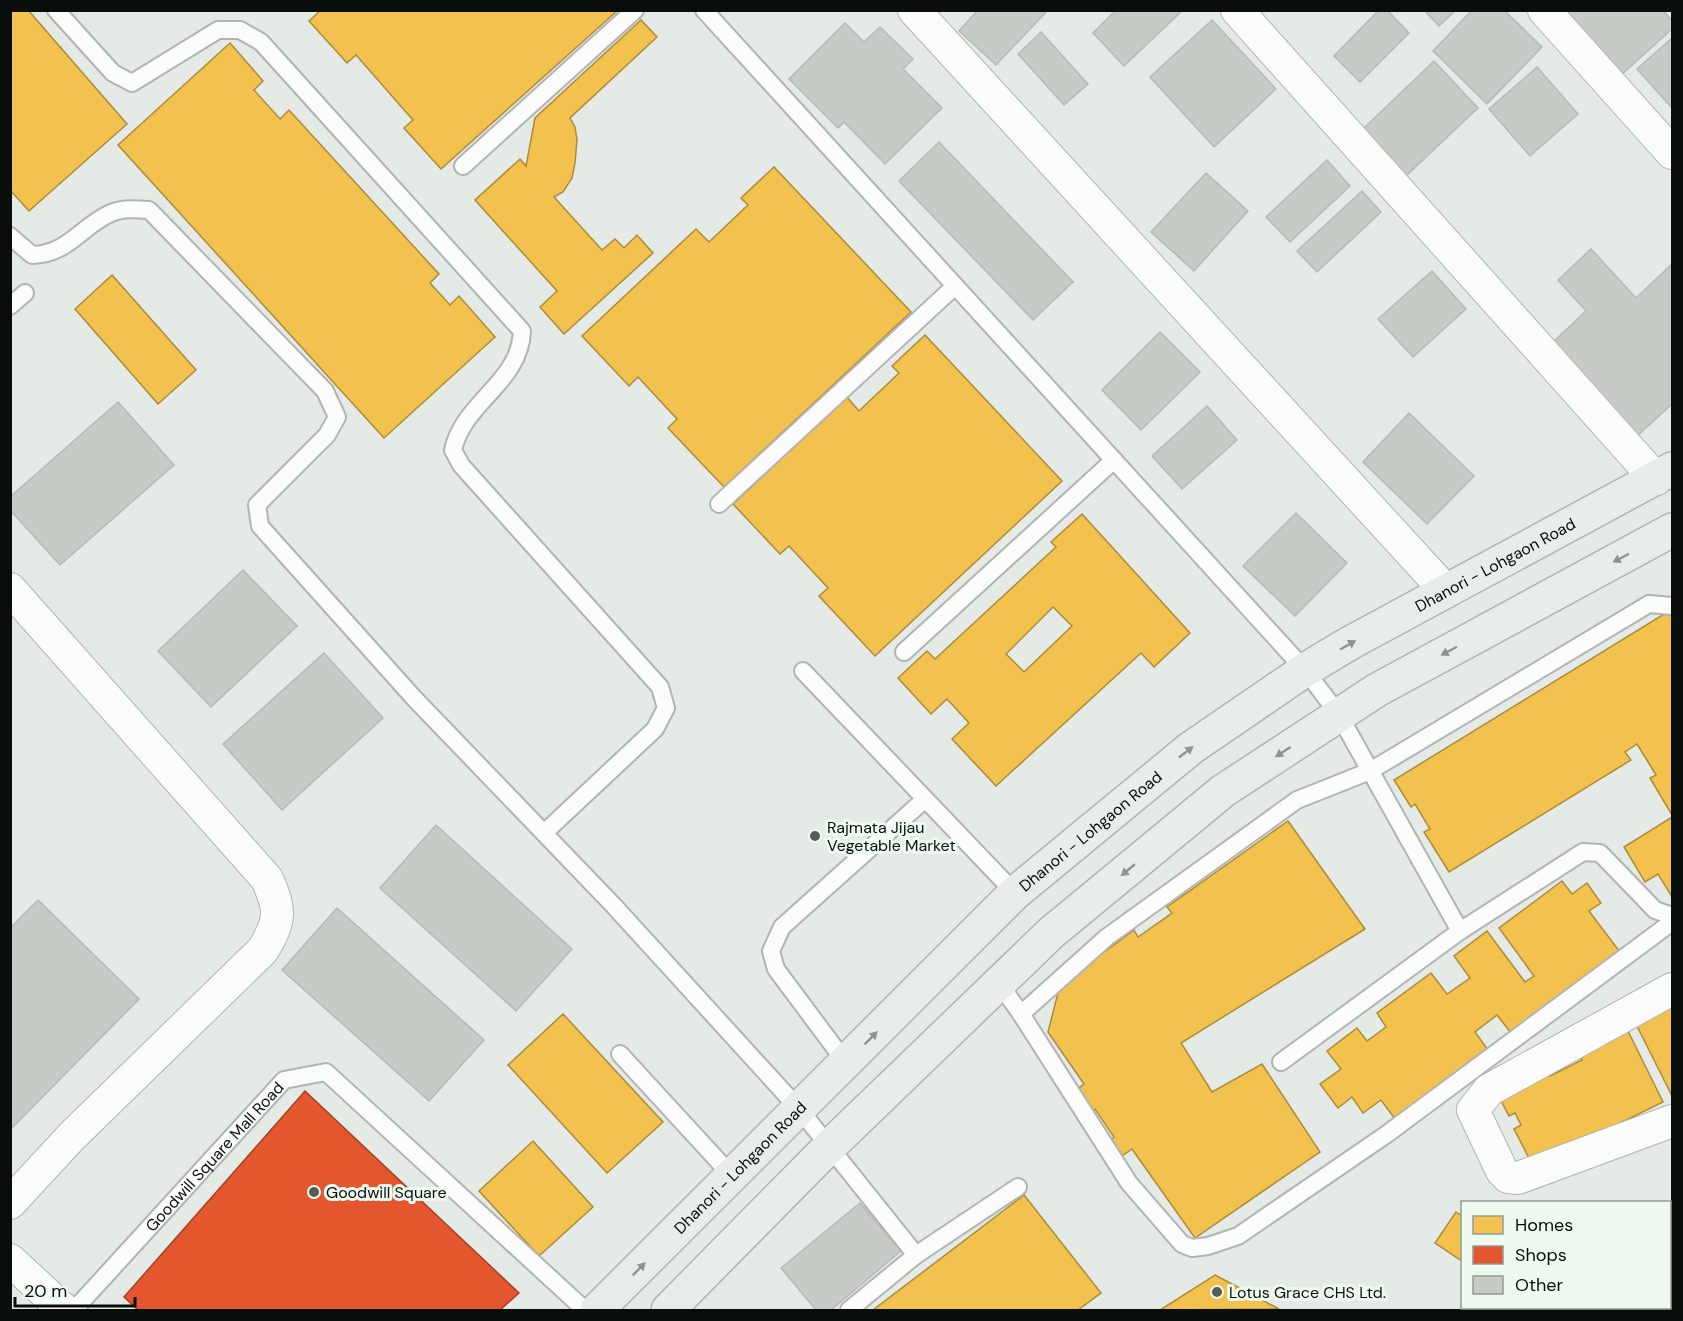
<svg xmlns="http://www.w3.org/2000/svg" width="1683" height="1321" font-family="'DM Sans',sans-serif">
<rect width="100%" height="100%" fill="#e4eae5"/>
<g fill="#f2c14e" stroke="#ac8b3a" stroke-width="1.5" fill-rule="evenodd">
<path d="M10 10H28L127 124 29 211 10 190Z"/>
<path d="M321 10H618L441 169 404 128 413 120 356 55 347 63 309 21Z"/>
<path d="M641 20 657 37 570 118 575 127 577 140 575 163 572 178 563 192 554 197 602 250 615 239 624 248 637 235 653 253 564 334 540 307 557 291 475 200 520 159 526 166 535 118Z"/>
<path d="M230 43 263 81 254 90 280 119 289 110 439 274 430 283 450 305 459 296 495 337 384 438 118 145Z"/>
<path d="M774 167 911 312 724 487 668 428 677 419 638 377 629 386 582 336 696 229 709 242 748 205 741 198Z"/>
<path d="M112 275 196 370 158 404 75 309Z"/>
<path d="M925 335 1062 481 875 656 819 596 828 588 789 546 780 554 733 504 847 397 859 411 899 373 892 366Z"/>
<path d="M1082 514 1190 633 1154 667 1141 653 996 786 952 739 969 723 947 699 931 714 898 678 927 651 935 659 1056 547 1051 542ZM1053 607 1072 626 1024 672 1006 654Z"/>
<path d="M1669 611 1672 616V815L1650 778 1656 775 1637 744 1625 752 1631 760 1449 872 1424 832 1430 829 1415 804 1411 807 1394 780Z"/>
<path d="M1672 817V894L1671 895 1658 874 1645 882 1624 847Z"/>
<path d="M1288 821 1365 929 1181 1043 1212 1092 1262 1064 1320 1152 1195 1238 1132 1149 1118 1159 1107 1143 1114 1137 1095 1109 1089 1114 1073 1092 1084 1084 1048 1032 1060 985 1134 930 1138 937 1172 913 1167 907Z"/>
<path d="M1562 881 1572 894 1587 883 1601 903 1589 911 1620 952 1511 1033 1497 1015 1475 1032 1488 1050 1395 1119 1381 1100 1363 1113 1352 1097 1338 1108 1320 1084 1341 1069 1327 1051 1357 1028 1367 1041 1386 1027 1377 1013 1431 973 1447 994 1470 978 1454 956 1487 931 1525 982 1534 976 1499 928Z"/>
<path d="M1672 1006V1096L1636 1024Z"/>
<path d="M563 1014 663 1122 607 1173 508 1065Z"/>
<path d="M1626 1027 1663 1102 1533 1166 1514 1129 1521 1125 1515 1113 1509 1116 1496 1091 1546 1067 1550 1076 1582 1060 1577 1051Z"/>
<path d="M533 1141 593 1207 539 1256 479 1191Z"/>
<path d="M1024 1195 1101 1293 1078 1310H873Z"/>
<path d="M1456 1212 1462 1216V1261L1435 1243Z"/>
<path d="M1672 1231V1310H1558L1557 1308H1670V1233Z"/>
<path d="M1215 1275 1279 1309 1160 1310Z"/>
</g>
<path fill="#e4572e" stroke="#a34123" stroke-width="1.5" d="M305 1091 519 1293 500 1310H138L124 1297Z"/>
<g fill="#c7cbc6" stroke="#b6bab5" stroke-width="1.5">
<path d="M978 10H1048L996 65 959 31Z"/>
<path d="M1183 10 1124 66 1093 33 1116 10Z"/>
<path d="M1379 10H1387L1409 33 1360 82 1334 56Z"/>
<path d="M1424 10H1456L1439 26Z"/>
<path d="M1472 10H1504L1542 47 1487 104 1433 51Z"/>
<path d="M1559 10H1663L1672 21V29L1619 77Z"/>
<path d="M1212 20 1276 89 1214 147 1150 77Z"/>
<path d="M845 23 864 42 880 27 913 59 903 69 942 108 885 164 844 122 838 128 789 79Z"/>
<path d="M1041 32 1088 84 1064 105 1018 54Z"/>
<path d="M1672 38V108L1637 69Z"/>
<path d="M1434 61 1478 108 1406 176 1363 129Z"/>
<path d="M1537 67 1578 114 1530 156 1489 109Z"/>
<path d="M939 142 1073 282 1033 320 899 181Z"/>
<path d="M1327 160 1350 186 1290 242 1266 217Z"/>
<path d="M1206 173 1248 211 1194 271 1151 232Z"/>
<path d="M1362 191 1381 212 1317 272 1297 251Z"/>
<path d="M1591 249 1636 298 1672 264V404L1635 438 1550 345 1586 311 1558 280Z"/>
<path d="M1432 271 1466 309 1413 357 1378 319Z"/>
<path d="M1160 332 1200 372 1141 430 1102 390Z"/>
<path d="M118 402 174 465 60 565 10 510V497Z"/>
<path d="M1207 406 1237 440 1182 489 1152 456Z"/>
<path d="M1409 413 1474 476 1427 524 1363 462Z"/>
<path d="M1296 513 1347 563 1295 616 1243 566Z"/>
<path d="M243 570 297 626 211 707 158 651Z"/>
<path d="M324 653 383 718 282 810 223 744Z"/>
<path d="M436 825 572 949 516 1011 380 888Z"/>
<path d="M38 900 139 999 10 1130V928Z"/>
<path d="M337 908 484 1040 429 1101 282 970Z"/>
<path d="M860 1203 901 1251 831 1310H816L781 1268Z"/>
</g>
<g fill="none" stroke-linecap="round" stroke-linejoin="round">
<g stroke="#b1b5b1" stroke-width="20">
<g id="service">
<path d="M56 10 113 73 132 83 218 30H240L261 42 522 331C520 383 464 401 453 450L461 465 660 687 666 708 655 729 544 833"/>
<path d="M704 10 1305 670 1339 715 1460 931 1281 1062"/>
<path d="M463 166 635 10"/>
<path d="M10 236 32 255C69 254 81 226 111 213 122 208 136 209 149 210L325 391 337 417 327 435 257 505 260 526 413 697 614 906 800 1110 916 1255"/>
<path d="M10 306 25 293"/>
<path d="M719 504 955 286"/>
<path d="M904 652 1114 460"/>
<path d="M803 671 1015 893"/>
<path d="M1460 931 1583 852 1600 853 1655 910 1672 916"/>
<path d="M999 983 1021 1014 1129 1183 1182 1244 1192 1248 1208 1246 1238 1236 1387 1134 1672 922"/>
<path d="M1021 1014 1107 937 1297 800 1370 771 1649 604 1672 606"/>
<path d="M620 1054 732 1176"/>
<path d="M846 1063 776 969 771 951 782 927 924 800"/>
<path id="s1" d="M74 1310 284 1080 326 1072 585 1310"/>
<path d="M849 1310 916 1255 1018 1187"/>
</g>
</g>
<g stroke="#b1b5b1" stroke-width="34">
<g id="minor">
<path d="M914 10 1446 591"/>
<path d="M1237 10 1656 479"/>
<path d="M1544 10 1672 153"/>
<path d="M10 589 267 879C281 911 281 919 263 950L72 1136 10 1203"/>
<path d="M1672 989 1489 1090 1473 1110 1502 1171 1508 1177 1518 1178 1672 1121"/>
<path d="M1670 1224 1672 1222"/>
<path d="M10 1260 64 1310"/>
<path d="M1538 1308 1540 1310"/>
<path d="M1496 1310 1502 1308"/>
</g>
</g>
<g stroke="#b1b5b1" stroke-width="36">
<g id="secondary">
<path id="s2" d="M597 1310 1015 893 1191 748 1305 670 1350 643 1672 469"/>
<path d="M668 1310 829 1147 1051 933 1223 791 1377 690 1672 530"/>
</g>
</g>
<use href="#service" stroke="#fbfcfb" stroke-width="16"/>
<use href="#minor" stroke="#fbfcfb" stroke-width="32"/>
<use href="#secondary" stroke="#e8edec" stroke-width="33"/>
</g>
<defs><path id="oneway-solid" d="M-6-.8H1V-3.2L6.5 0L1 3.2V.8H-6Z" transform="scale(1.5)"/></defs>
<g fill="#8f9492">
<use href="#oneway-solid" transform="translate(1621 558) rotate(152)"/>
<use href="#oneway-solid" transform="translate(1348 645) rotate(-30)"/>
<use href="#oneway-solid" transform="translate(1449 651) rotate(152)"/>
<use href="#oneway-solid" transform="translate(1186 752) rotate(-38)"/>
<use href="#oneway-solid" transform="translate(1283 752) rotate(147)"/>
<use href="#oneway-solid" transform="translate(1128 870) rotate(140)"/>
<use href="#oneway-solid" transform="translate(871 1038) rotate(-45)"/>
<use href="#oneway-solid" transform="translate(639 1269) rotate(-45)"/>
</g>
<g fill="#565b57" stroke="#eefaf0" stroke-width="2">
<circle cx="815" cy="836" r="6"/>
<circle cx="314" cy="1192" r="6"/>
<circle cx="1217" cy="1292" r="6"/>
</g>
<g text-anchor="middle" stroke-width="6" stroke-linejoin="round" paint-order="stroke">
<g font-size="16" fill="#0a0e0a" stroke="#eefaf0">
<text dy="6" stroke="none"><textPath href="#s2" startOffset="1174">Dhanori - Lohgaon Road</textPath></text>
<text dy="6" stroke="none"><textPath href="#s2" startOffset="688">Dhanori - Lohgaon Road</textPath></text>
<text dy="6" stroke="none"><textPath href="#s1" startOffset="208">Goodwill Square Mall Road</textPath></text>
<text dy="6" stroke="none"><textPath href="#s2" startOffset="202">Dhanori - Lohgaon Road</textPath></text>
</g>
<g font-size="16" fill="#0a0e0a" stroke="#eefaf0" text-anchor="start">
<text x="827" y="833">Rajmata Jijau<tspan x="827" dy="18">Vegetable Market</tspan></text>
<text x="326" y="1198">Goodwill Square</text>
<text x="1229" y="1298">Lotus Grace CHS Ltd.</text>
</g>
</g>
<rect width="1683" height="1321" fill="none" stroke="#0a0e0a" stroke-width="24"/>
<rect x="1461" y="1201" width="210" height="108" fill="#eefaf0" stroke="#939c94" stroke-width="1.5"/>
<rect x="1473" y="1216" width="30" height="18" fill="#f2c14e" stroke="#939c94" stroke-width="1.5"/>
<text x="1515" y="1231" font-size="18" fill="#0a0e0a">Homes</text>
<rect x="1473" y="1246" width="30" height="18" fill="#e4572e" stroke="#939c94" stroke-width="1.5"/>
<text x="1515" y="1261" font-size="18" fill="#0a0e0a">Shops</text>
<rect x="1473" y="1276" width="30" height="18" fill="#c7cbc6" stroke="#939c94" stroke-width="1.5"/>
<text x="1515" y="1291" font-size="18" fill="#0a0e0a">Other</text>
<path d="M15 1297v9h120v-9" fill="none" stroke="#0a0e0a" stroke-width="3"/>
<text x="24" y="1297" font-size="18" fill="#0a0e0a" stroke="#eefaf0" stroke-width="4.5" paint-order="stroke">20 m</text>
</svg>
